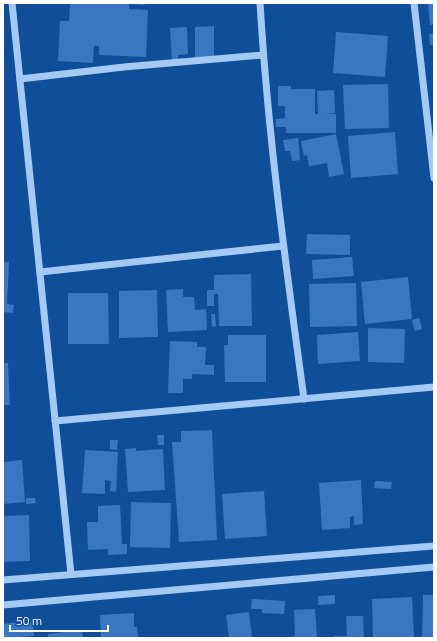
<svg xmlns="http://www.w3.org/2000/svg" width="437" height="641" font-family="'Titillium Web',sans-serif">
<rect width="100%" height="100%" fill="#114e9a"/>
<g fill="#3a77c2">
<path d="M70 3H145V5L129 4V9L148 10 146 57 99 55V46H94L93 63 58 61 60 21H69Z"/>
<path d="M428 3H434V24L430 25Z"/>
<path d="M214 26V57H195V27Z"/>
<path d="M187 27 188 54 178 55V61H172L170 28Z"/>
<path d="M336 32 388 36 385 77 333 73Z"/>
<path d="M434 33V45H430L429 34Z"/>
<path d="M388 84 389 128 345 129 343 85Z"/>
<path d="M278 86H291V89H315V114H318L317 91 334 90 335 113 325 114H336V133H286V127H276V119L285 118V106H278Z"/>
<path d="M395 132 398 174 351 178 348 136Z"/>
<path d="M336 134 344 174 329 177 327 163 309 166 307 155 304 156 301 141Z"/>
<path d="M298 138 300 160 292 161 290 151H285L283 140Z"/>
<path d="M307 234 350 235V255L306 254Z"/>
<path d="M352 257 354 276 313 279 312 260Z"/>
<path d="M3 262H9L7 304 14 305 13 313 3 312Z"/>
<path d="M251 274 252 326H219L218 294H214V306H207V290H214V275Z"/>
<path d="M408 277 412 319 365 324 361 282Z"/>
<path d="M356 283 357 326 310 327 309 284Z"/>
<path d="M183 289V297H194L195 310 206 309 207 330 168 332 166 290Z"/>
<path d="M157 290 158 337 119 338V291Z"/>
<path d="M68 293H108L109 344H68Z"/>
<path d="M211 314H215L216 326 212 327Z"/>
<path d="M419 318 422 329 415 331 412 320Z"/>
<path d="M368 328 405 329 404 363 368 362Z"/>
<path d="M358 332 360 361 318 364 317 335Z"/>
<path d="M228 335H266V382H225L224 345H228Z"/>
<path d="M170 341 197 342V347H206L205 365H214V375L192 374V379H183V393H168Z"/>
<path d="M3 363H8L10 405H3Z"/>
<path d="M212 430 217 540 179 542 172 442H181V431Z"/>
<path d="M157 435H164V445H158Z"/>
<path d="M110 440H118L117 450 110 449Z"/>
<path d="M136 448V451L163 449 165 490 128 492 125 449Z"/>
<path d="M85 450 118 452 116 492 110 491 111 481 105 480V494L82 493Z"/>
<path d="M22 460 25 502 3 504V462Z"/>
<path d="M361 480 363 524 354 525V516L350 517V528L322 530 319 483Z"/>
<path d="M375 481 392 482 391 489 374 488Z"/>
<path d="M264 491 267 536 225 539 222 494Z"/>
<path d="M26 498H35L36 503 26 504Z"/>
<path d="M131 502 171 503 170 548 130 547Z"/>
<path d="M120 505 122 544H127V554L108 555V549L88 550 87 522H98V506Z"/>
<path d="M29 515 30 561 3 562V516Z"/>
<path d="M335 595V604L318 605V596Z"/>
<path d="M423 595H434V638H422Z"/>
<path d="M412 597 414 638H373L372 599Z"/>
<path d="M252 599 285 601 284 614 262 613V609H251Z"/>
<path d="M315 609 317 638H285L295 636 294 610Z"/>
<path d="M249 612 252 638H229L226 615Z"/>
<path d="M134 613V627H137L138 638H101L100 615Z"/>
<path d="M346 616H363L364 638H334V636H347Z"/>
<path d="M33 620 34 636 3 638V624Z"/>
<path d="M82 630 83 638H48V634Z"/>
</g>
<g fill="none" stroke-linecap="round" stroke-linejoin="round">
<g stroke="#a4c9f4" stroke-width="7">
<path d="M12 3 71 574"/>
<path d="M260 3C268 136 286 267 304 399"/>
<path d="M414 3 434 178"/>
<path d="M20 79 124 67 263 55"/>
<path d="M40 272 283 246"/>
<path d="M55 421 434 387"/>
<path d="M3 580 434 546"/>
<path d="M3 605 434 567"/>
</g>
</g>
<rect width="437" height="641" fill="none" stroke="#ffffff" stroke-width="8"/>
<path d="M10 625v6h98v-6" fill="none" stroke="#ffffff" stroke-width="2"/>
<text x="16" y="625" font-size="12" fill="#ffffff" stroke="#114e9a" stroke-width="3" paint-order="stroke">50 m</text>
</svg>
